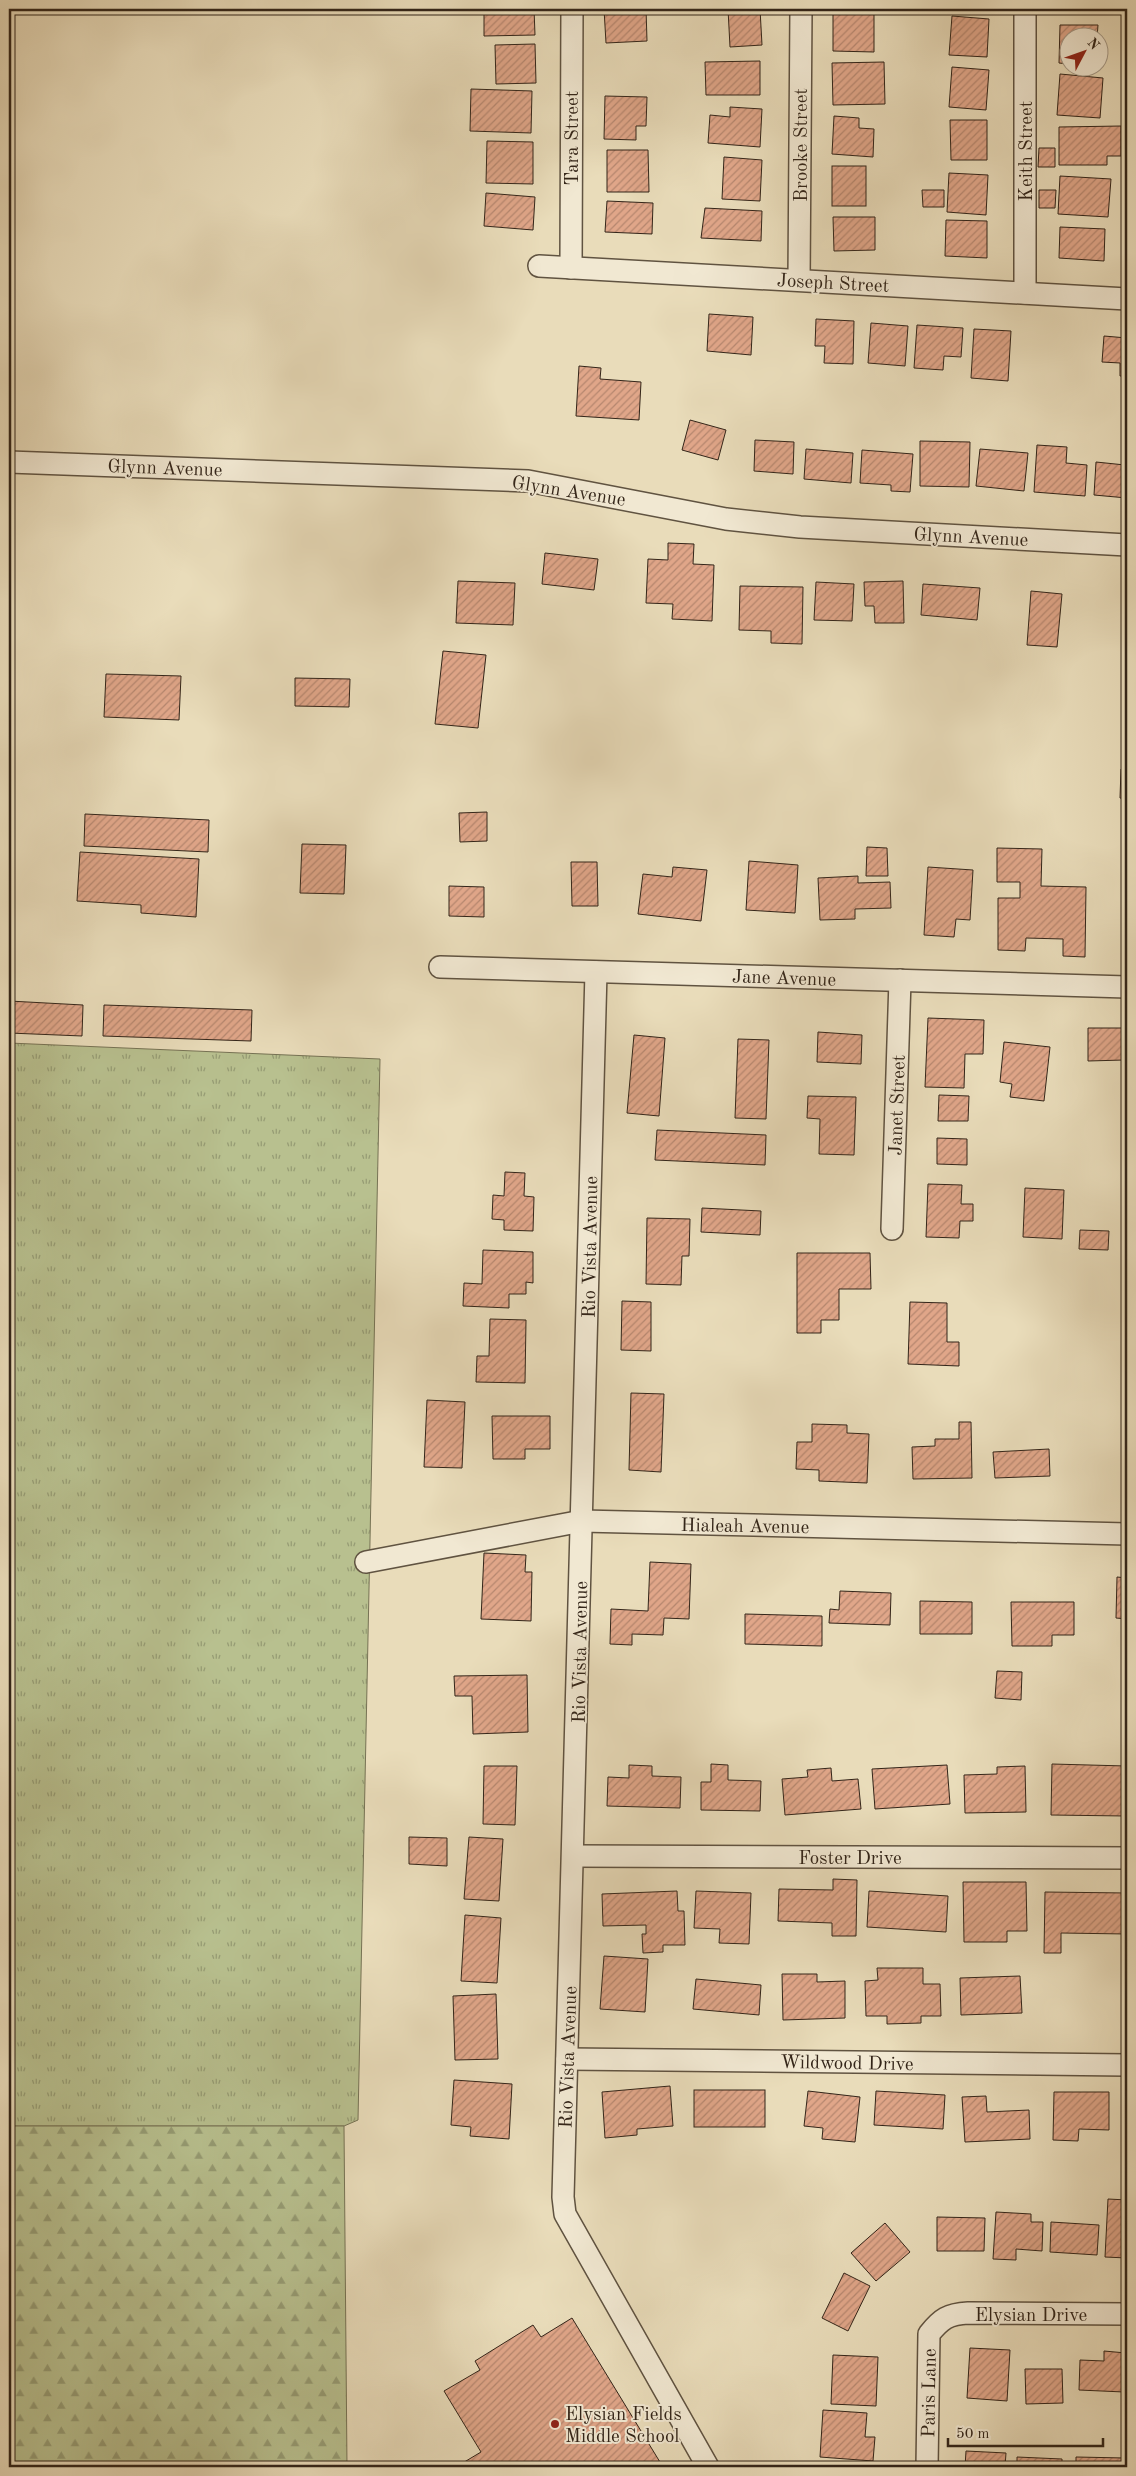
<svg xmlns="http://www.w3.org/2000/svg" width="1136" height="2476" font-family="'Old Standard TT',serif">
<defs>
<pattern id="grass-tufts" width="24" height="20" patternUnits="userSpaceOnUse" patternTransform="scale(1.25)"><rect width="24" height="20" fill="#b8c08f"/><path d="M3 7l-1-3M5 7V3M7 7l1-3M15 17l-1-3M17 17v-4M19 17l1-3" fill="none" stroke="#969c74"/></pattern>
<pattern id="forest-firs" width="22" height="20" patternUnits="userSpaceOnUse" patternTransform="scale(1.25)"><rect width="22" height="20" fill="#b8c08f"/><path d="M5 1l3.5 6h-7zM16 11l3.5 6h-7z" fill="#969c74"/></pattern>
<pattern id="building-hatch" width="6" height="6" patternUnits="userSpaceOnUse" patternTransform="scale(1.25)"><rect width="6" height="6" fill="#e0a689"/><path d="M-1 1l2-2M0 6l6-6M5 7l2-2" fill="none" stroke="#b6876f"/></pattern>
</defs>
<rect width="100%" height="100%" fill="#e9dcba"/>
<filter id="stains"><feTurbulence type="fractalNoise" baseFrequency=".004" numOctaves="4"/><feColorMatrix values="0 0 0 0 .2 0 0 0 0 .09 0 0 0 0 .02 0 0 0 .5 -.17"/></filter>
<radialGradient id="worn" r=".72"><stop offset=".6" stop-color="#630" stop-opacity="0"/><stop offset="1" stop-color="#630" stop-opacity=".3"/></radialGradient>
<path fill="url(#grass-tufts)" stroke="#767254" d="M9 1043 380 1059 358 2120 344 2126H9Z"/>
<path fill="url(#forest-firs)" stroke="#767254" d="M9 2126H344L347 2467H9Z"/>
<g fill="url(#building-hatch)" stroke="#332519">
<path d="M484 9H534L535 35 484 36Z"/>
<path d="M604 9H646L647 41 606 43Z"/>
<path d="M728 9H760L762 45 730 47Z"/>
<path d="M1059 9H1103V12L1059 11Z"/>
<path d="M833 12 874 13V52L833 51Z"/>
<path d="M952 16 989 19 987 57 949 55Z"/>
<path d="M1060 25H1098L1097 38H1068V64L1059 63Z"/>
<path d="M535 44 536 83 496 84 495 45Z"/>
<path d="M760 61V95H706L705 62Z"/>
<path d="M884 62 885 104 833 105 832 63Z"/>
<path d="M952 67 989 70 986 110 949 107Z"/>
<path d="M1060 74 1103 78 1100 118 1057 115Z"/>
<path d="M471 89 532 91 531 133 470 131Z"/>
<path d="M605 96 647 97 646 126H636V140L604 139Z"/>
<path d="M730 107 762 109 760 147 708 143 710 115 730 117Z"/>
<path d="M834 116 859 118V128L874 129 873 157 832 154Z"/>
<path d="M950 120H987V160H951Z"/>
<path d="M1121 126V156H1107V165H1059V127Z"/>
<path d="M487 141 533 142V184L486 183Z"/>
<path d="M1039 148H1055V167H1038Z"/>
<path d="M607 150H648L649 192H607Z"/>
<path d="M724 157 762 160 760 201 722 199Z"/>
<rect x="832" y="166" width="34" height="40"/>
<path d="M949 173 988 175 986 215 947 212Z"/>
<path d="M1060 176 1111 179 1108 217 1058 214Z"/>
<path d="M922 190H944V207H923Z"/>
<path d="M1039 190H1056L1055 208H1039Z"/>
<path d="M486 193 535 197 533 230 484 226Z"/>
<path d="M607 201 653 203 652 234 605 232Z"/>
<path d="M705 208 762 211 761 241 701 238Z"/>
<path d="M833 217H875V250L834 251Z"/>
<path d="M946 220 987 221V258L945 256Z"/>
<path d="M1060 227 1105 229 1104 261 1059 258Z"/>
<path d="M709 314 753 317 751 355 707 351Z"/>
<path d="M816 319 854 321 853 364 824 363 825 346H815Z"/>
<path d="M871 323 908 326 905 366 868 363Z"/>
<path d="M917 325 963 328 961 357 944 356 943 370 914 368Z"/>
<path d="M974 329 1011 331 1008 381 971 378Z"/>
<path d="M1104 336 1127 338V376H1120V363L1102 362Z"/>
<path d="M579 366 601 368 600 379 641 382 639 420 576 416Z"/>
<path d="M690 420 726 430 718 460 682 450Z"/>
<path d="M1127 435V498L1094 495 1096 462 1125 465Z"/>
<path d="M755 440 794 442 793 474 754 471Z"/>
<path d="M920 441 970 442 969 487 920 486Z"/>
<path d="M1037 445 1067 447 1066 463 1087 465 1085 496 1034 492Z"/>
<path d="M806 449 853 453 851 483 804 479Z"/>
<path d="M980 449 1028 453 1024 491 976 486Z"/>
<path d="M862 450 913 454 910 492 891 491V485L860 483Z"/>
<path d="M668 543 694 544 693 564 714 565 712 621 672 619 673 604 646 603 648 559 668 560Z"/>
<path d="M545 553 598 559 594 590 542 584Z"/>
<path d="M458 581 515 583 513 625 456 623Z"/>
<path d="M903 581 904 623H875L874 606H865L864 582Z"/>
<path d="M816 582 854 584 852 621 814 620Z"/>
<path d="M923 584 980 588 977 620 921 615Z"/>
<path d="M740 586 803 587 802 644 771 643V631L739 630Z"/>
<path d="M1031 591 1062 594 1057 647 1027 645Z"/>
<path d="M443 651 486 655 478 728 435 724Z"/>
<path d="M106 674 181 676 179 720 104 717Z"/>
<path d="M295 678 350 679 349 707 295 706Z"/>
<path d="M1121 769H1127V799L1120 798Z"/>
<path d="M487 812V841L460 842 459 813Z"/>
<path d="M85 814 209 820 208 852 84 846Z"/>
<path d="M302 844 346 845 344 894 300 893Z"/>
<path d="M867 847 887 848 888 876H866Z"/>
<path d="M997 848 1042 849 1041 886 1086 887 1085 957 1063 956V939L1026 938 1025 951 998 950V898H1020V882H997Z"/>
<path d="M80 852 199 859 196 917 141 913V905L77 901Z"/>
<path d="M749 861 798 865 795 913 746 910Z"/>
<path d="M571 862H597L598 906H572Z"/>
<path d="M673 867 707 870 701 921 638 914 643 874 672 877Z"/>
<path d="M928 867 973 870 970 920 956 919 954 937 924 935Z"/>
<path d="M858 876V883L890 882 891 908 855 909V919L820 920 818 878Z"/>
<path d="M449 886 484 887V917L449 916Z"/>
<path d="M9 1001 83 1005 82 1036 9 1033Z"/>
<path d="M104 1005 252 1010 251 1041 103 1036Z"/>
<path d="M928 1018 984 1020 983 1054H965L964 1088 925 1087Z"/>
<path d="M1088 1028H1124V1060L1088 1061Z"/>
<path d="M818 1032 862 1035 861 1064 817 1062Z"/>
<path d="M634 1035 665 1038 659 1116 627 1113Z"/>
<path d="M738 1039 769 1040 766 1119 735 1118Z"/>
<path d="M1004 1042 1050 1047 1044 1101 1010 1097 1012 1084 1000 1082Z"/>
<path d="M939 1095 969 1096 968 1121H938Z"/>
<path d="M808 1096 856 1097 854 1155 819 1154 820 1119 807 1118Z"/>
<path d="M657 1130 766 1135 765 1165 655 1160Z"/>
<path d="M937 1138 967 1139V1165L937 1164Z"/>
<path d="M505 1172 525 1173 524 1196 534 1197 533 1231 504 1230V1220L492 1219 493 1195 504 1196Z"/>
<path d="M928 1184 962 1185 961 1204H973V1221H960L959 1238 926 1237Z"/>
<path d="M1025 1188 1064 1190 1062 1239 1023 1237Z"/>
<path d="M702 1208 761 1211 760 1235 701 1232Z"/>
<path d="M647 1218 690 1219 689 1256H682L681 1285 646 1284Z"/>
<path d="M1080 1230 1109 1231 1108 1250 1079 1249Z"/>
<path d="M483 1250 533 1252V1283L526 1282V1294H509V1308L463 1306 464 1283 482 1284Z"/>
<path d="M797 1253H870L871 1289H839V1320H821V1333H797Z"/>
<path d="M622 1301 651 1302V1351L621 1350Z"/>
<path d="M910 1302 947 1303V1342H959V1366L908 1364Z"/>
<path d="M490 1319 526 1320 525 1383 476 1382 477 1356H489Z"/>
<path d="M631 1393 664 1394 661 1472 629 1470Z"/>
<path d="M427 1400 465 1402 462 1468 424 1467Z"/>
<path d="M492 1416H550V1449H525V1459H493Z"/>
<path d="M959 1422H971L972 1478 913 1479 912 1447 935 1446V1439H959Z"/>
<path d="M812 1424 847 1425V1433L869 1434 867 1483 819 1481V1470L796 1469 797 1442H812Z"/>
<path d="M1049 1449 1050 1476 995 1478 993 1452Z"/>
<path d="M484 1553 526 1555 525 1572H532L531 1621 481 1619Z"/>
<path d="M650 1562 691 1564 689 1619 664 1618 663 1635 632 1634V1645L610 1644 611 1609 648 1611Z"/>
<path d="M1117 1577 1127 1578V1619L1116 1618Z"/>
<path d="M840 1591 891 1593 890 1625 829 1623 830 1609 839 1610Z"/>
<path d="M920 1601 972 1602V1634H920Z"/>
<path d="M1011 1602H1074V1635H1052V1646H1012Z"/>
<path d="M745 1614 822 1616V1646L745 1644Z"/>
<path d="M997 1671 1022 1672 1021 1700 995 1698Z"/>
<path d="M527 1675 528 1732 473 1734 472 1696H455L454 1676Z"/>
<path d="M711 1764 728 1765V1780L761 1781 760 1811 701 1810V1782H711Z"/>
<path d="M1052 1764 1126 1766 1125 1816 1051 1815Z"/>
<path d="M629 1765 652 1766V1776L681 1777 680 1808 607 1806 608 1777 629 1778Z"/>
<path d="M947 1765 950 1804 875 1809 872 1769Z"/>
<path d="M484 1766H517L515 1825 483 1824Z"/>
<path d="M1025 1766 1026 1812 965 1813 964 1775 997 1774V1767Z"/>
<path d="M831 1768 832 1781 858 1779 861 1809 785 1815 782 1779 808 1777 807 1770Z"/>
<path d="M409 1837 447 1838V1866L409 1864Z"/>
<path d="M469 1837 503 1839 499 1901 464 1899Z"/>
<path d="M833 1879 857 1880 856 1936H832V1923L778 1921 779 1889 833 1890Z"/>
<path d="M963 1882H1026L1027 1931H1007V1942H964Z"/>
<path d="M677 1891 678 1911H684L685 1945H663V1952L643 1953 642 1934H646V1925L603 1926 602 1894Z"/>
<path d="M696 1891 751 1893 749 1944 719 1943 720 1929 694 1928Z"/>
<path d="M869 1891 948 1896 946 1932 867 1927Z"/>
<path d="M1045 1892 1127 1893 1126 1934 1061 1933V1953H1044Z"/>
<path d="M465 1915 501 1918 497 1983 461 1981Z"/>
<path d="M604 1956 648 1959 645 2012 600 2009Z"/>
<path d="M877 1968H923V1984H940L941 2016H921V2023L887 2024V2016H866L865 1981 878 1980Z"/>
<path d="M782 1974H817V1982L845 1981V2018L783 2020Z"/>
<path d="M1020 1976 1022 2013 961 2015 960 1978Z"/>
<path d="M696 1979 761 1985 759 2015 693 2009Z"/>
<path d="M496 1994 498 2059 455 2060 453 1996Z"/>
<path d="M454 2080 512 2084 509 2139 470 2136 471 2127 451 2125Z"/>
<path d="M670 2086 673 2126 637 2129V2135L605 2138 602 2092Z"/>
<rect x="694" y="2090" width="71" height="37"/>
<path d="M808 2091 860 2097 855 2142 822 2139 823 2128 804 2126Z"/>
<path d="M876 2091 945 2095 943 2129 874 2125Z"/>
<path d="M1054 2092H1109V2130L1079 2129 1078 2141 1053 2140Z"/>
<path d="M986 2096 987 2112 1029 2110 1030 2139 965 2142 962 2097Z"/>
<path d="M1108 2199 1127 2200V2258L1105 2257Z"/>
<path d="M996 2212 1031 2214V2222H1043L1042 2251 1016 2249V2260L993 2259Z"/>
<path d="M937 2217 985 2218 984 2251H937Z"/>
<path d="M1051 2222 1099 2225 1097 2255 1050 2252Z"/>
<path d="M885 2223 910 2252 876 2281 851 2253Z"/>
<path d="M844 2273 870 2286 848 2331 822 2318Z"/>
<path d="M572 2318 663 2467H456L481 2452 444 2391 480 2370 475 2361 533 2325 541 2337Z"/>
<path d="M970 2348 1010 2350 1007 2401 967 2398Z"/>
<path d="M1104 2351 1126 2353 1124 2392 1079 2390 1080 2360 1104 2361Z"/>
<path d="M833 2355 878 2357 876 2406 831 2404Z"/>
<path d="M1025 2369H1062L1063 2403 1026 2404Z"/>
<path d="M823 2410 867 2413 865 2437H875L873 2461 820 2457Z"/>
<path d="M966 2451 1006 2453 1005 2467H965Z"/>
<path d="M1017 2457 1062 2459V2467H1017Z"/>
<path d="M1076 2457 1125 2458V2467H1076Z"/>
</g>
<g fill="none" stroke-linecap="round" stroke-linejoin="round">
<g stroke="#605341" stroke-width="24">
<g id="minor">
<path d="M539 266 1127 299"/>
<path d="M571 268 572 9"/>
<path d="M799 280 801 9"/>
<path d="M1025 293V9"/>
<path d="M9 462 528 481 726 519 800 527 1127 545"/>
<path d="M440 967 1127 987"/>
<path d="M596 972 563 2197 565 2214 708 2467"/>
<path d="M892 1229 900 980"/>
<path d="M366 1562 582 1521 1127 1534"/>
<path d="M574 1856 1127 1858"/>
<path d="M567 2059 1127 2065"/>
<path d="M927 2467 929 2334C941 2319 948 2314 968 2313L1127 2314"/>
</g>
</g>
<use href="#minor" stroke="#f1e8d2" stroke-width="21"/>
</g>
<circle fill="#8f2418" stroke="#f1e8d2" stroke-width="2" cx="555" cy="2424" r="5"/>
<g text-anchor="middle" stroke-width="4" stroke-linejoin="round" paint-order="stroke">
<g font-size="19" fill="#332519" stroke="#f1e8d2">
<text transform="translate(571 138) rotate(-90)" y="7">Tara Street</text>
<text transform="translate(800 145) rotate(-90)" y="7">Brooke Street</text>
<text transform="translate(1025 151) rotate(-90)" y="7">Keith Street</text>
<text transform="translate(833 282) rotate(3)" y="7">Joseph Street</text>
<text transform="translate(165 467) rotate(2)" y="7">Glynn Avenue</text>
<text transform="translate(569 490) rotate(9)" y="7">Glynn Avenue</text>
<text transform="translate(971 536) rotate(3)" y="7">Glynn Avenue</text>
<text transform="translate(784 977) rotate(2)" y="7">Jane Avenue</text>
<text transform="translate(896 1105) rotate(-88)" y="7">Janet Street</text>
<text transform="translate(589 1247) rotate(-89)" y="7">Rio Vista Avenue</text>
<text transform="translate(745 1525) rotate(1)" y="7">Hialeah Avenue</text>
<text transform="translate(579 1652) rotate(-89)" y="7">Rio Vista Avenue</text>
<text x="850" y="1864">Foster Drive</text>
<text transform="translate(567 2057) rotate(-88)" y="7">Rio Vista Avenue</text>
<text transform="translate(847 2062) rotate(1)" y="7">Wildwood Drive</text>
<text x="1031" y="2321">Elysian Drive</text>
<text transform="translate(928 2393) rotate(-89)" y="7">Paris Lane</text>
</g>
<g font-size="19" fill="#332519" stroke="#f1e8d2" text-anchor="start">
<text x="565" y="2420">Elysian Fields<tspan x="565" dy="22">Middle School</tspan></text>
</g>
</g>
<rect width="1136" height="2476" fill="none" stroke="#e9dcba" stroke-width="30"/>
<rect x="10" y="10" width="1116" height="2456" fill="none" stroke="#332519" stroke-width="2.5"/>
<rect x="15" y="15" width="1106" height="2446" fill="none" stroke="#332519"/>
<g transform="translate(1084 52) rotate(49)"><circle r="24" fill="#f1e8d2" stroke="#a59a88"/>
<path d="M0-4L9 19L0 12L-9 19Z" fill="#8f2418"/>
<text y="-8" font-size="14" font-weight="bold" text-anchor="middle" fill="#332519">N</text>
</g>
<path d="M948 2438v8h155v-8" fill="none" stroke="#332519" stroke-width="2.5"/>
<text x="956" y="2438" font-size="15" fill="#332519" stroke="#f1e8d2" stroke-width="4" paint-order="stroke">50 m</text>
<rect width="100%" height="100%" filter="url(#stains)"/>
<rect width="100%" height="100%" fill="url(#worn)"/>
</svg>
